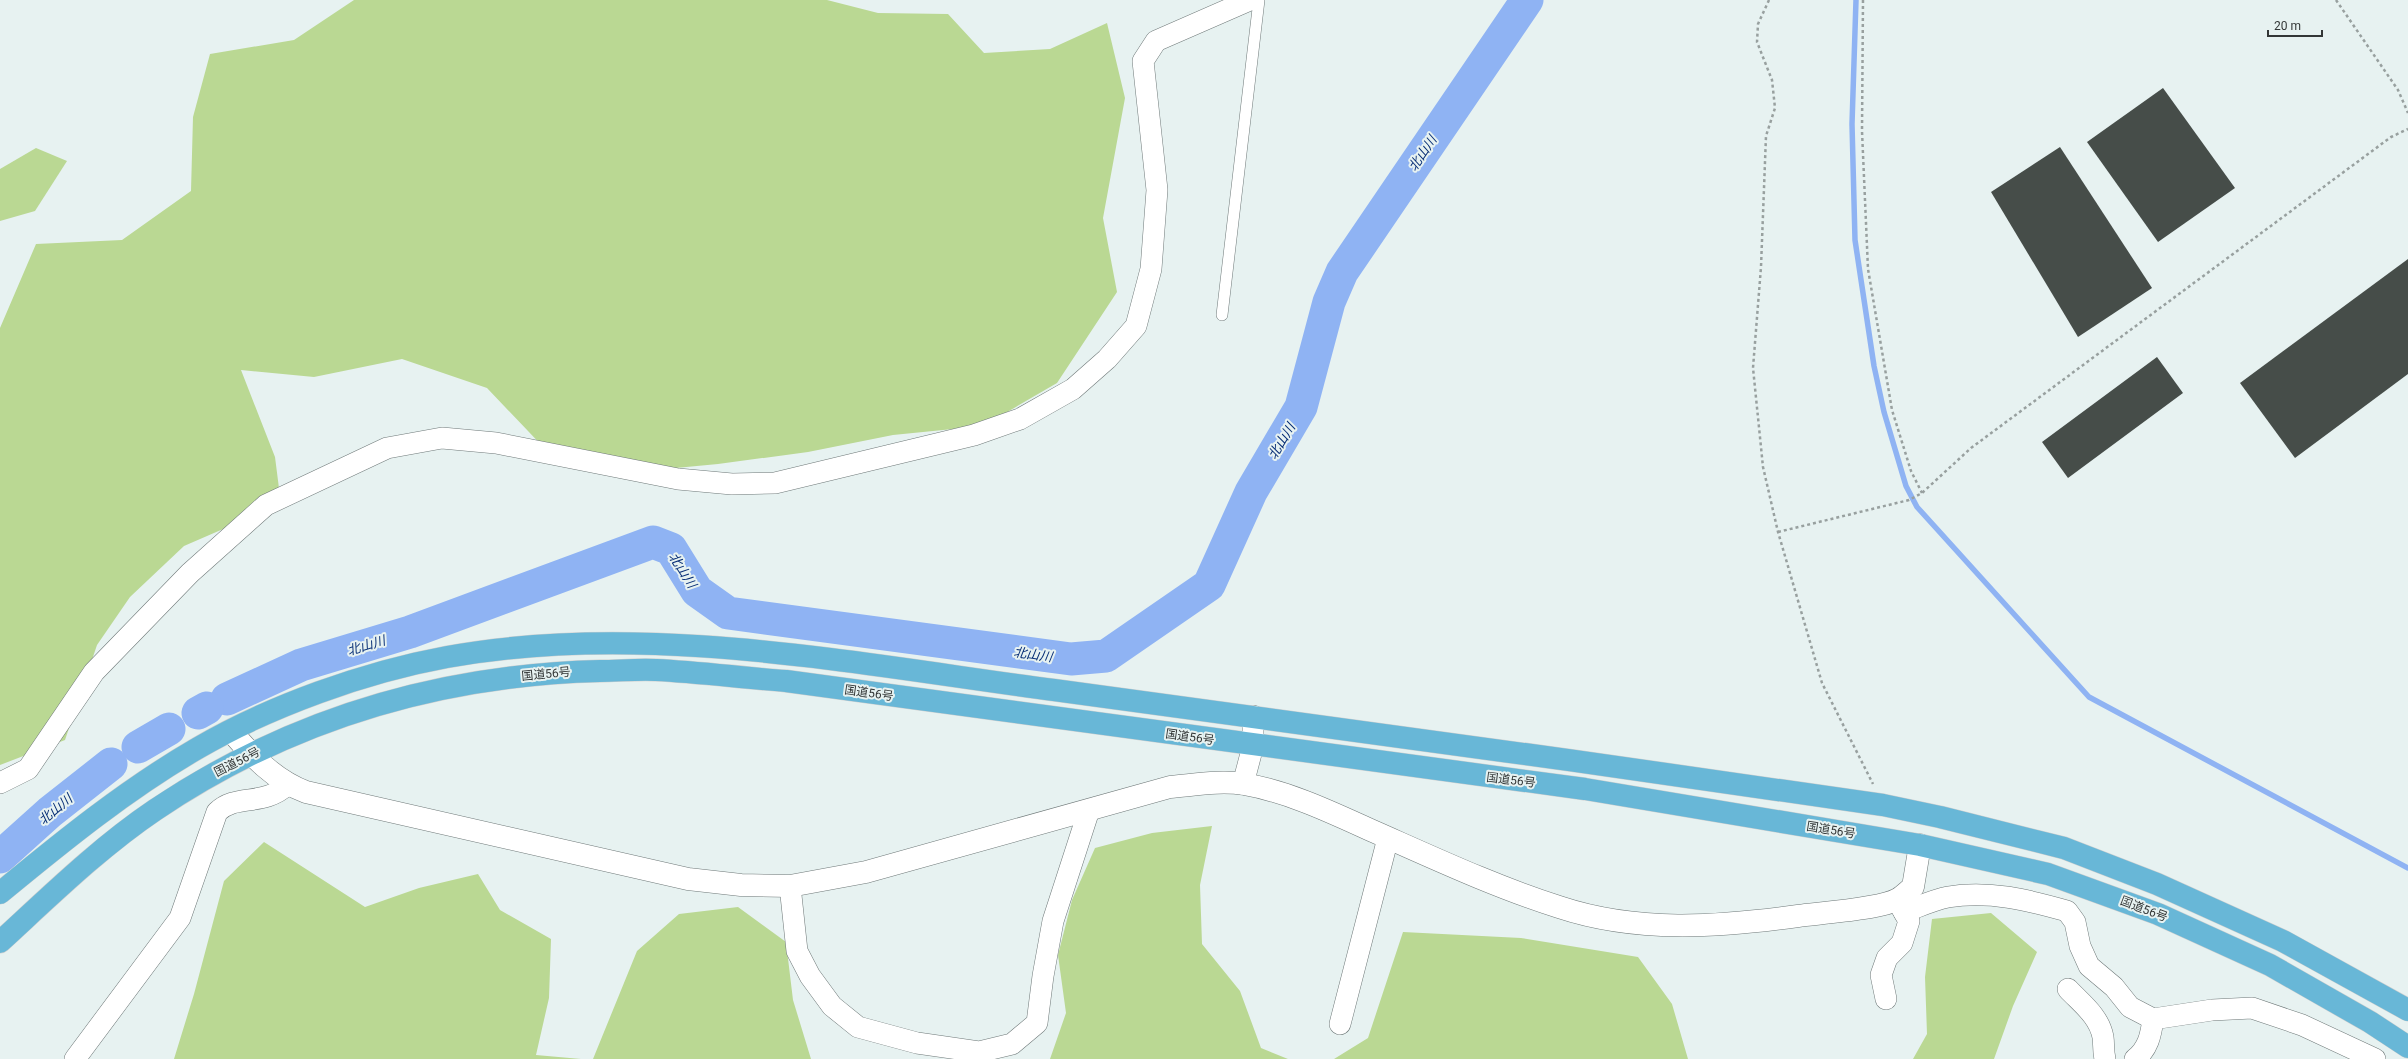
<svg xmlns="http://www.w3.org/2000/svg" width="2408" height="1059" font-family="Roboto,'Noto Sans JP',sans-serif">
<rect width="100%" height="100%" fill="#e7f2f1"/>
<g fill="#bad893">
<path d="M354 0H827L878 13 948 14 984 53 1050 49 1107 23 1125 98 1103 218 1117 292 1057 383 983 426 893 435 808 452 718 464 644 471 548 452 487 388 402 359 314 377 241 370 275 457 281 504 184 546 130 597 97 645 65 740 0 765V328L36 244 122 240 191 191 193 117 210 54 294 40Z"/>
<path d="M36 148 67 161 35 211 0 221V169Z"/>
<path d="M1212 826 1200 885 1202 944 1240 991 1261 1048 1288 1059H1050L1066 1013 1058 955 1072 900 1095 848 1152 833Z"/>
<path d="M264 842 365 907 419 888 478 874 500 910 551 939 549 998 536 1055 581 1059H174L194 994 224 881Z"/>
<path d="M738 907 786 942 793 1000 811 1059H593L637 951 679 914Z"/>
<path d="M1991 913 2037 952 2013 1006 1994 1059H1913L1927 1034 1925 977 1932 919Z"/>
<path d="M1403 932 1521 938 1638 957 1672 1004 1688 1059H1334L1368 1038Z"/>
</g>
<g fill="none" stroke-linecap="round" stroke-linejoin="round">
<path stroke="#8fb3f3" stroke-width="5.5" d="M1856 0 1852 124 1855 240 1874 366 1884 412 1906 486 1917 507 2089 697 2408 868"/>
<g stroke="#8fb3f3" stroke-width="33">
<path d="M227 699 301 665 410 632 653 542 671 549 697 591 728 613 1071 659 1106 656 1209 585 1251 492 1301 407 1329 302 1342 272 1527 0"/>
<path d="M198 713 207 708"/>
<path d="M138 747 169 729"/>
<path d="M0 857 50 812 111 764"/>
</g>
</g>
<g fill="#464d49">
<path d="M2163 88 2235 188 2158 242 2087 142Z"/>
<path d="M2060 147 2152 288 2078 337 1991 192Z"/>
<path d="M2408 259V374L2295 458 2240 383Z"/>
<path d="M2157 357 2183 393 2068 478 2042 442Z"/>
</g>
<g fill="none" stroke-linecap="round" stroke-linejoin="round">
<g stroke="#6f7979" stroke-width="12">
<path id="service" d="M1222 315 1259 0"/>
</g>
<g stroke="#6f7979" stroke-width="22">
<g id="minor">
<path d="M0 783 28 769 94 672 190 573 266 505 387 448 442 438 496 443 678 479 732 484 775 483 974 435 1020 419 1073 389 1107 359 1136 326 1151 269 1157 190 1143 61 1156 41 1250 0"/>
<path d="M1243 784 1253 746V716"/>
<path d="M790 886 797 951 810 976 832 1006 858 1027 917 1043 979 1052 1012 1044 1037 1023 1043 976 1053 921 1089 810"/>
<path d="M1904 912C1918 907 1933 900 1948 897 1989 890 2028 900 2067 911L2075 922 2080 946 2089 966 2114 987 2130 1007 2153 1019 2212 1010 2252 1008 2302 1025 2375 1059"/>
<path d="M2068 989C2082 1004 2099 1016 2103 1037 2104 1044 2103 1050 2105 1059"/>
<path d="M1886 999 1881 975 1887 958 1902 943 1909 921 1897 900"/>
<path d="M1340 1024 1388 838"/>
<path d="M75 1059 180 918 217 812C237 793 263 807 287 785"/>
<path d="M2135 1059C2148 1049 2151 1035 2153 1019"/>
</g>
</g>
<g stroke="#6f7979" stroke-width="23">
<path id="tertiary" d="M231 731C252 756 274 780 306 792L688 879 741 885 790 886 866 872 1170 787C1194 785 1220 780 1244 784 1290 792 1333 813 1375 832 1436 859 1496 887 1559 907 1637 933 1718 927 1798 916 1820 913 1881 909 1898 899 1903 896 1908 891 1913 887L1920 845"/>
</g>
<g stroke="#cecfcf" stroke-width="23">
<g id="trunk">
<path d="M0 893C63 841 127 789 198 748 270 706 365 672 447 657 644 621 857 664 1054 690 1330 726 1607 765 1883 805L1940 817 2064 848 2157 884 2283 941 2408 1010"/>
<path d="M0 942C49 897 100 847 155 810 290 719 438 675 600 671 618 671 637 669 656 670 699 672 743 678 786 681L1585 789 1920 845 2048 874 2158 914 2270 965 2370 1022 2408 1047"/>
</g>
</g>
<g stroke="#98a09f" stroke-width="2.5" stroke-dasharray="3 3" stroke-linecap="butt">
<path d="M1769 0 1758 24 1757 42 1772 80 1775 108 1766 136 1761 267 1753 368 1763 467 1778 532 1822 683 1873 784"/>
<path d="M1863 0 1862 131 1868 269 1892 410 1911 471 1922 493"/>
<path d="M2336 0 2398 90 2408 113"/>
<path d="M1778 532 1909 500 1922 493 1971 448 2391 137 2408 129"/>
</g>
<use href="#service" stroke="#fff" stroke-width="11"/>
<use href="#minor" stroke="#fff" stroke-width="21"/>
<use href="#tertiary" stroke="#fff" stroke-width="22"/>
<use href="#trunk" stroke="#68b7d7" stroke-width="22"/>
</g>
<g text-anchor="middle" stroke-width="4" stroke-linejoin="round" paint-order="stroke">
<g font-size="12" fill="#333737" stroke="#e7f2f1">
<text transform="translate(546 674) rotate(-5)" y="4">国道56号</text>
<text transform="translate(869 693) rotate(8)" y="4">国道56号</text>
<text transform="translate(1190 737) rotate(8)" y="4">国道56号</text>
<text transform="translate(237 762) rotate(-27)" y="4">国道56号</text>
<text transform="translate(1511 780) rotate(7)" y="4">国道56号</text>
<text transform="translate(1831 830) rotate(9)" y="4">国道56号</text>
<text transform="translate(2144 909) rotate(21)" y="4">国道56号</text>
</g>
<g font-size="13" font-style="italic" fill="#072e76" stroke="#e7f2f1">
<text transform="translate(1422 153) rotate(-56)" y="5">北山川</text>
<text transform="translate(1281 441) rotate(-59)" y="5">北山川</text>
<text transform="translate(683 570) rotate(57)" y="5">北山川</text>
<text transform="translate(366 645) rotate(-17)" y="5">北山川</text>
<text transform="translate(1033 654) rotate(8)" y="5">北山川</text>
<text transform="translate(55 809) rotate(-40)" y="5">北山川</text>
</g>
</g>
<path d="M2268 30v6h54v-6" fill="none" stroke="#333737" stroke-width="2"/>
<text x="2274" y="30" font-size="12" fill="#333737" stroke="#e7f2f1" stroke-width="3" paint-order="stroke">20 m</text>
</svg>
